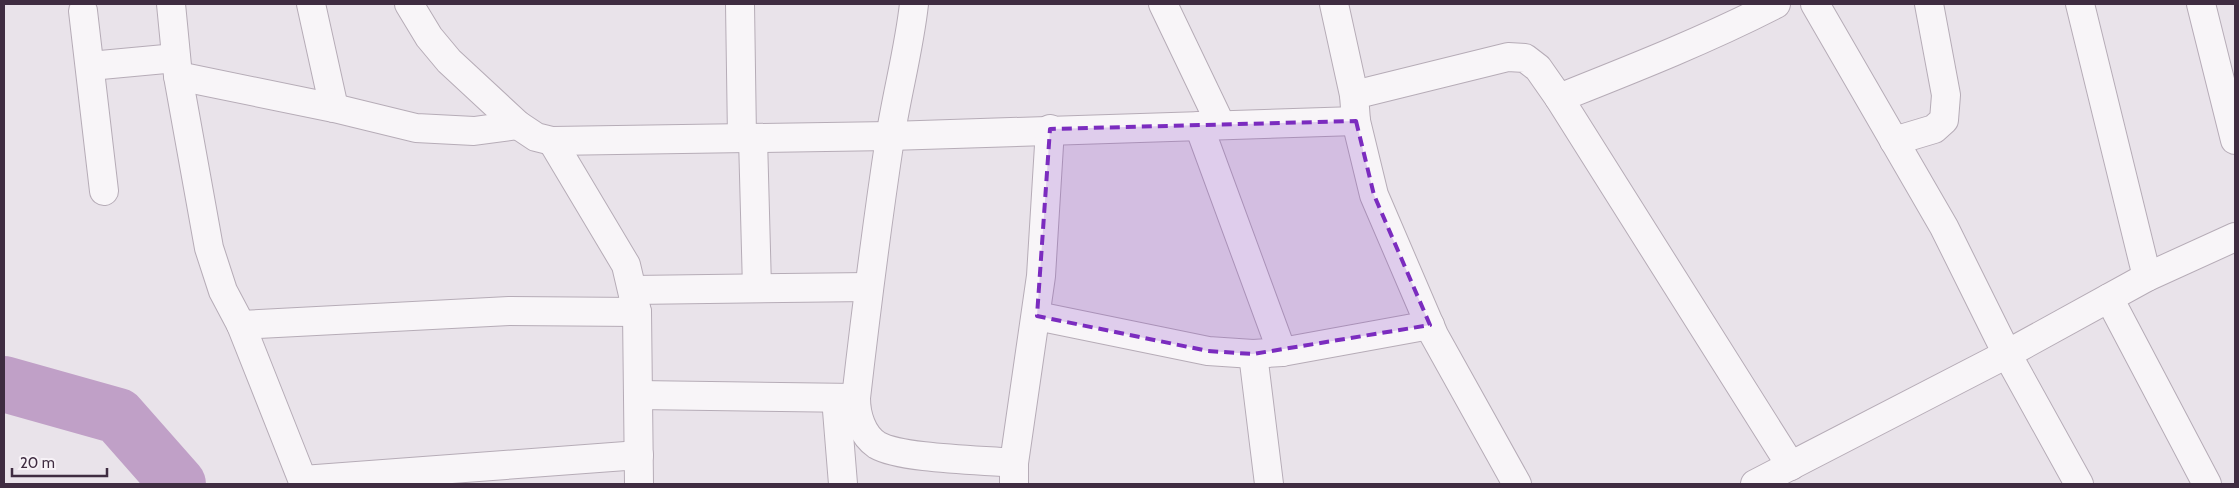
<svg xmlns="http://www.w3.org/2000/svg" width="2239" height="488" font-family="Cabin,sans-serif">
<rect width="100%" height="100%" fill="#e9e3ea"/>
<g fill="none" stroke-linecap="round" stroke-linejoin="round">
<path stroke="#c0a0c7" stroke-width="56" d="M4 384 118 416 178 484"/>
<g stroke="#b6acb7" stroke-width="30">
<g id="street">
<path d="M171 4 178 76 209 248 223 291 241 325 304 484"/>
<path d="M311 4 334 108"/>
<path d="M409 4 429 37 449 61 518 125 536 137 552 141 890 136 1356 121"/>
<path d="M740 4 742 138"/>
<path d="M914 4C909 49 897 93 890 138 877 224 866 311 856 398 856 415 862 435 877 445 901 459 983 460 1014 463"/>
<path d="M1163 4 1221 125"/>
<path d="M1334 4 1354 95 1356 121 1374 195 1434 335 1517 484"/>
<path d="M1776 4C1706 40 1632 69 1559 98L1791 466"/>
<path d="M1815 4 1944 227 2007 354 2079 484"/>
<path d="M2080 4 2147 277"/>
<path d="M2201 4 2235 140"/>
<path d="M83 11 104 191"/>
<path d="M90 66 176 58"/>
<path d="M178 76 334 108 416 128 474 131 518 125"/>
<path d="M1354 95 1508 57 1525 58 1538 68 1559 98"/>
<path d="M1199 126 1282 352"/>
<path d="M753 138 757 288"/>
<path d="M1894 141 1934 129 1944 120 1946 95 1929 4"/>
<path d="M633 290 869 287"/>
<path d="M2109 298 2207 484"/>
<path d="M637 312 639 484"/>
<path d="M1037 316 1208 351 1253 354 1282 352 1430 325"/>
<path d="M241 325 509 311 637 312 626 265 552 141"/>
<path d="M1253 354 1269 484"/>
<path d="M638 395 856 398"/>
<path d="M836 398 843 484"/>
<path d="M303 480 639 455"/>
<path d="M1014 484V463L1041 276 1050 129"/>
<path d="M1755 484 2007 354 2147 277 2235 237"/>
</g>
</g>
<use href="#street" stroke="#f8f5f8" stroke-width="28"/>
</g>
<path fill="#7b2cbf" fill-opacity="0.2" stroke="#7b2cbf" stroke-width="4" stroke-dasharray="10 6" stroke-linejoin="round" d="M1356 121 1374 195 1430 325 1253 354 1208 351 1037 316 1050 129Z"/>
<rect width="2239" height="488" fill="none" stroke="#3f2c41" stroke-width="10"/>
<path d="M12 468v8h95v-8" fill="none" stroke="#3f2c41" stroke-width="2.5"/>
<text x="20" y="468" font-size="15" fill="#3f2c41" stroke="#f7f2f7" stroke-width="4" paint-order="stroke">20 m</text>
</svg>
